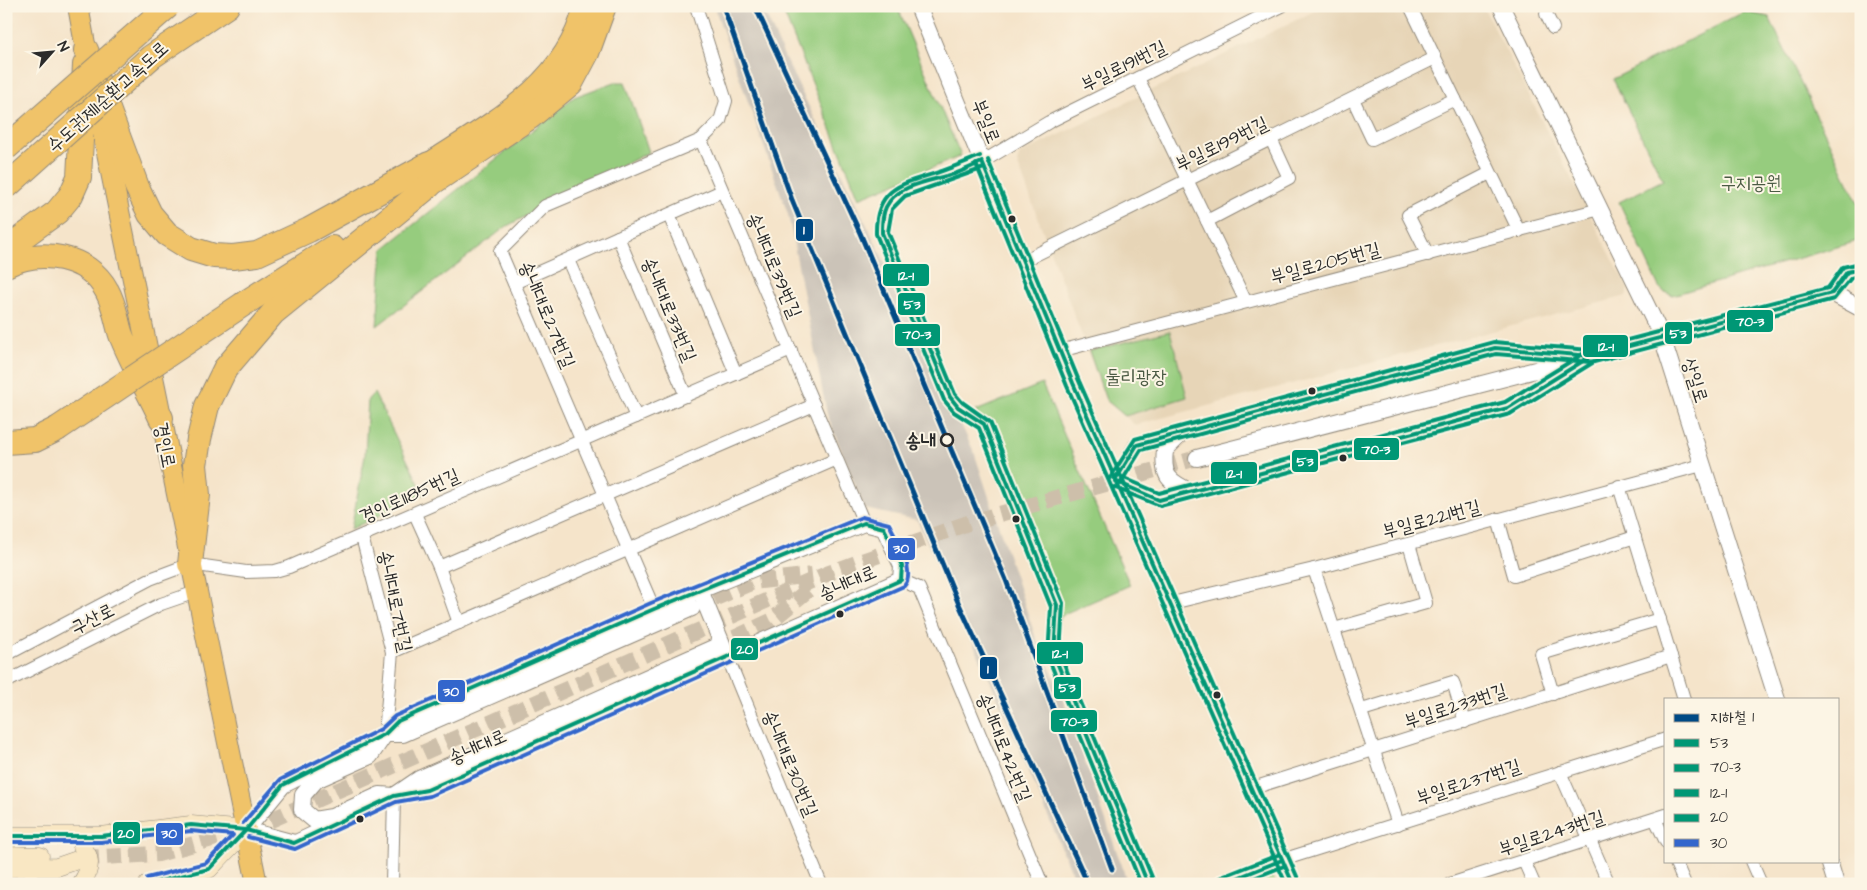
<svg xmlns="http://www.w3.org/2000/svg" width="1867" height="890" font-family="'Architects Daughter','Poor Story',sans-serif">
<rect width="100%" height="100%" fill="#fcf5e5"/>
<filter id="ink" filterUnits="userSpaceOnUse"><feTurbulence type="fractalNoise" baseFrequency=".02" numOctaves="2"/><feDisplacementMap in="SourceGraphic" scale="10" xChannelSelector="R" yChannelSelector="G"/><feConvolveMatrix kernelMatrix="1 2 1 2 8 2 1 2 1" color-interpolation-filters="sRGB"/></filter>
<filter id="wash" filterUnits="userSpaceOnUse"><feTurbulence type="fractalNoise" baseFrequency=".0096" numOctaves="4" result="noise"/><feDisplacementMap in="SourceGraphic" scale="20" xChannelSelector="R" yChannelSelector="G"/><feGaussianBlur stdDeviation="1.12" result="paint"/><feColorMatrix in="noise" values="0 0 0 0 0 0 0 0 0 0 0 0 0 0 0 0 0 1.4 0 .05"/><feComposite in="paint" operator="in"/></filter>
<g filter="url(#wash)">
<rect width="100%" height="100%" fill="#f5e4ca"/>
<path fill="#e7d5b7" d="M1325 6H1483L1628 289 1626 296 1135 425 1106 400 1017 162 1020 154Z"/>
<path fill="#cbc3b8" d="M714 6H762L784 56 878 248 974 452 1035 636 1060 690 1128 884H1077L993 687 917 520 865 509 827 414 788 214Z"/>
<g fill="#96cc7e" stroke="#607c54">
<path d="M781 6H897L961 156 859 198Z"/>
<path d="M1744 12 1769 17 1861 209V240L1673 295 1664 292 1659 287 1619 202 1663 180 1613 79Z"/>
<path d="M615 82H625L649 152 507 226 377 326 383 249 574 97Z"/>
<path d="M1170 331 1187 397 1125 416 1106 400 1089 351Z"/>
<path d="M1042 384 1130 585 1066 613 1057 620 976 411Z"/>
<path d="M374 393 424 494 351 529 365 456 368 399Z"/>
<path d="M1268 867 1276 884H1233Z"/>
</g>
</g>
<g filter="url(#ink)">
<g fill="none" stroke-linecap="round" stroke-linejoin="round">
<g stroke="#cdbfaa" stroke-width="16" stroke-dasharray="16 8" stroke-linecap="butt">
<path d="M692 608 753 582 812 575"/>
<path d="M713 648 771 621 814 585"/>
<path d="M83 858 158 854 255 827 829 573 968 523 1197 458"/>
</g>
<g stroke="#90887a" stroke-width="14">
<g id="minor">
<path d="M1410 6 1519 231"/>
<path d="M1549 6 1546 14 1553 28"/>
<path d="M1138 78 1246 302"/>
<path d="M1353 99 1372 139 1455 99"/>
<path d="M701 140 864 523"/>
<path d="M982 162 1049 122 1282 6"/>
<path d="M669 215 736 374"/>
<path d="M1207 221 1289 178 1271 139"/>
<path d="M618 237 686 396"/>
<path d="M1428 255 1408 215 1490 173"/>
<path d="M568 260 636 417"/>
<path d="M1023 261 1435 58"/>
<path d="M514 283 722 191"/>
<path d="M1060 351 1600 209"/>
<path d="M1619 486 1684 699"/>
<path d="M415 514 439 567 459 623"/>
<path d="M1498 519 1514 576 1635 537"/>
<path d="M362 537 392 652 385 734"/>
<path d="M439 567 814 405"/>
<path d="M1314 569 1398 824"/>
<path d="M901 580 919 588 1042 884"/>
<path d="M1168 604 1314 569 1702 465"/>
<path d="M654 609 500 251 545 206 701 140 720 121 726 101 696 6"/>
<path d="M1334 629 1426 603 1409 544"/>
<path d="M392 652 837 459"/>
<path d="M6 655 150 579 190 564 246 572 275 571 289 567 791 350"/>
<path d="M727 656 821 884"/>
<path d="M6 682 161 604 196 592"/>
<path d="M1553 694 1541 654 1660 619"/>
<path d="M1362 710 1453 682 1465 722"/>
<path d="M1560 772 1609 884"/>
<path d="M1250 789 1671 656"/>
<path d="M1655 819 1666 842"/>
<path d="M1282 860 1666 739"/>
<path d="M1524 861 1534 884"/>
<path d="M1675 861 1685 884"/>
<path d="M1751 861 1761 884"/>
<path d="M392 884 394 796"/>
<path d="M1450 884 1666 815"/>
</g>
</g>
<g stroke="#90887a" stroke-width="18">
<g id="tertiary">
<path d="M918 6 1073 383 1293 884"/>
<path d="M1501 6 1662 337 1777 699"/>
<path d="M1832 293 1858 307 1861 306"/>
<path d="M1180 435 1165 450C1162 476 1168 481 1191 492"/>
<path d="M1197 458 1832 293 1847 272 1861 269"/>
<path d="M1115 481 1137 445 1495 348 1576 355"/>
<path d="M1115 481 1159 500 1508 408 1576 365"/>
<path d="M700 590 727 656"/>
<path d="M385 734 370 756 316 780 303 795 302 810 314 820 332 817 380 795 394 796 427 790 901 580 902 566 884 528 864 523 654 609 398 721 385 734 283 785 246 830 294 843 298 842 394 796 419 779 713 648"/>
<path d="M385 734H403L692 608"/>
<path d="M1829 861 1836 884"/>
</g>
</g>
<g stroke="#90887a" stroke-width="19">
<g id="secondary">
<path d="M6 836H101L191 825 246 830"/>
<path d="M6 855 40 856"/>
<path d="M6 868 57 867 83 858"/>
<path d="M81 884C90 871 93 859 82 847"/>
<path d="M148 884 209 869 246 830"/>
</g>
</g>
<g stroke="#90887a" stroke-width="22">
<g id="primary">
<path d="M78 6 89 66"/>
<path d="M96 99 257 884"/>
</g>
</g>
<g stroke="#90887a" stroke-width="26">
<g id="motorway">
<path d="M86 50 137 187 150 214 167 234 191 249 214 256 233 257 257 254 309 230 429 164"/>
<path d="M151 57 227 6"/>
<path d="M416 174C480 130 564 92 585 10"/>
<path d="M417 193 530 117 571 83 587 53 604 6"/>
<path d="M6 249 57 212 71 195 79 177 85 65"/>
<path d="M6 265C40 248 88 255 107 291 115 305 116 320 121 335 132 363 148 390 161 418"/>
<path d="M245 303 332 248"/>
<path d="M6 442 35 440 57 429"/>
<path d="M190 564 198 495 195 465 199 439 207 406 225 369 273 313 429 186"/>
</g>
</g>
<use href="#minor" stroke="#fff" stroke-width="12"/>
<use href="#tertiary" stroke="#fff" stroke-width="16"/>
<use href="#secondary" stroke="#f9e7c3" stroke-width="18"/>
<use href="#primary" stroke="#f0c369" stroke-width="20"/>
<use href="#motorway" stroke="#f0c369" stroke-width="24"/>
<g stroke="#90887a" stroke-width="26" stroke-linecap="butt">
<g id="motorway-bridge">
<path d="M6 148 168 6"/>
<path d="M6 187 151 57"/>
<path d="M57 429 245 303"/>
</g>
</g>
<use href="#motorway-bridge" stroke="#f0c369" stroke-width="24"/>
<g stroke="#fcf5e5" stroke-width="8">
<g id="bus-1">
<path d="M982 162C973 166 963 171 954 174 932 181 897 184 886 207 882 215 882 224 882 233L950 397 958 407 984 424 1057 605 1054 655 1148 884"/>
<path d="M982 162 1073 383 1293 884"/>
<path d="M1115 481 1159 500 1508 408 1591 356 1832 293 1847 272 1861 269"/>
<path d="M1115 481 1137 445 1495 348 1591 356 1600 353"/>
<path d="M1222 884 1282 860"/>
</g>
</g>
<g stroke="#fcf5e5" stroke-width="8">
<g id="bus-2">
<path d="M980 156C965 162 951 168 936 173 899 184 875 190 876 234L944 400 954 412 979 428 1051 607 1048 657 1141 884"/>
<path d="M976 164 1067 386 1286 884"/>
<path d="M1120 484 1141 450 1496 354 1590 362 1602 359"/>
<path d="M1113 487 1160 506 1510 414 1594 362 1834 299 1851 278 1861 275"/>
<path d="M1239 884 1284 866"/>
</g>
</g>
<g stroke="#fcf5e5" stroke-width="8">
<g id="bus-3">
<path d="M988 160 1079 381 1299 881"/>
<path d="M984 168 905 196 892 209 888 232 955 394 962 402 990 422 1063 603 1060 654 1154 882"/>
<path d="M1117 475 1159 493 1505 402 1589 350 1828 288 1843 267 1860 263"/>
<path d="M1110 478 1135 439 1494 342 1590 350 1598 347"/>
<path d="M1219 878 1280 854"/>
</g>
</g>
<g stroke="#fcf5e5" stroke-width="8">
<g id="bus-4">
<path d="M864 523 884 528 902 566 901 580 427 790 394 796 294 843 246 830 283 785 385 734 398 721 654 609Z"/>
<path d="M6 836H101L191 825 246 830"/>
<path d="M149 884 209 869 246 830"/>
</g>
</g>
<g stroke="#fcf5e5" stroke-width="8">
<g id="bus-5">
<path d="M243 823 280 780 381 729 395 716 651 603 862 517 889 524C896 537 917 573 904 586L430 796 396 802 295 849 248 837"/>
<path d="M6 842H101L191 831 233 835 206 863 147 878"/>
</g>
</g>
<use href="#bus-1" stroke="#009775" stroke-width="4"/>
<use href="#bus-2" stroke="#009775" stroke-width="4"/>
<use href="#bus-3" stroke="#009775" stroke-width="4"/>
<use href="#bus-4" stroke="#009775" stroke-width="4"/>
<use href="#bus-5" stroke="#36c" stroke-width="4"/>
<g stroke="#fcf5e5" stroke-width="9">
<g id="metro-1">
<path d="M723 6 792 200 958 602 1088 884"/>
<path d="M755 6 860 233 1006 580 1112 869"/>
</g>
</g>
<use href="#metro-1" stroke="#004a85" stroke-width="5"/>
</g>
</g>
<g fill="#2b2b2b" stroke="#fcf5e5" stroke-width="2">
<circle cx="1012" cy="219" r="4.5"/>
<circle cx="1312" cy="391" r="4.5"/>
<circle cx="1343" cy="458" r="4.5"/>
<circle cx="1016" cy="519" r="4.5"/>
<circle cx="840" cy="614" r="4.5"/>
<circle cx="1217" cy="695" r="4.5"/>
<circle cx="360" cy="819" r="4.5"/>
</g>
<circle fill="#fcf5e5" stroke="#2b2b2b" stroke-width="2.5" cx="947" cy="440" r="6"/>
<g text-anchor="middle" stroke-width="4" stroke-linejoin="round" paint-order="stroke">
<g font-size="19" fill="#2b2b2b" stroke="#fcf5e5">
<text transform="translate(1123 65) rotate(-26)" y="7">부일로191번길</text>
<text transform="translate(107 96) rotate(-42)" y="7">수도권제1순환고속도로</text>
<text transform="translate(987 121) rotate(68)" y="7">부일로</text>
<text transform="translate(1221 143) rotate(-26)" y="7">부일로199번길</text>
<text transform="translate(1325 262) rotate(-15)" y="7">부일로205번길</text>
<text transform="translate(775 265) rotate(67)" y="7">송내대로39번길</text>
<text transform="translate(670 309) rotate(67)" y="7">송내대로33번길</text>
<text transform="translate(548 314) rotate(67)" y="7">송내대로27번길</text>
<text transform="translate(1696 380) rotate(72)" y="7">상일로</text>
<text transform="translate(166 445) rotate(79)" y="7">경인로</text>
<text transform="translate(409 495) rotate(-24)" y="7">경인로1185번길</text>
<text transform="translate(1431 518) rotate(-15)" y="7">부일로221번길</text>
<text transform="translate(847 582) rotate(-24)" y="7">송내대로</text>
<text transform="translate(396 601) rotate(78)" y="7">송내대로7번길</text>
<text transform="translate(92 618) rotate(-27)" y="7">구산로</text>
<text transform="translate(1455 705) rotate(-18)" y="7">부일로233번길</text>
<text transform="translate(477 746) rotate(-24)" y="7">송내대로</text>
<text transform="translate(1005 747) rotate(68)" y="7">송내대로42번길</text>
<text transform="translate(791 763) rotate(67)" y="7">송내대로30번길</text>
<text transform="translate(1468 781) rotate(-18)" y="7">부일로237번길</text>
<text transform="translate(1551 832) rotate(-18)" y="7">부일로243번길</text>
</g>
<g font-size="19" fill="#4b5b44" stroke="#fcf5e5">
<text x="1751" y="189">구지공원</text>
<text x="1136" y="383">둘리광장</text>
</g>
<g font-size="19" font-weight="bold" fill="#2b2b2b" stroke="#fcf5e5" text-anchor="end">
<text x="936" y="447">송내</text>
</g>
</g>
<g stroke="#fcf5e5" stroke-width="2">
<rect x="795" y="218" width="19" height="24" rx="5" fill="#004a85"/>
<rect x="882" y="263" width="48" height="24" rx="5" fill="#009775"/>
<rect x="897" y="292" width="29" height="24" rx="5" fill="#009775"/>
<rect x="1726" y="309" width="48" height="24" rx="5" fill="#009775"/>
<rect x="1664" y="321" width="29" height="24" rx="5" fill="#009775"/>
<rect x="894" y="323" width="47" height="24" rx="5" fill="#009775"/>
<rect x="1582" y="334" width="47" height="24" rx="5" fill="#009775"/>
<rect x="1353" y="437" width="47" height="24" rx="5" fill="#009775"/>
<rect x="1291" y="449" width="28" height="24" rx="5" fill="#009775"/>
<rect x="1210" y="461" width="48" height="24" rx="5" fill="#009775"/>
<rect x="887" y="537" width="29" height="24" rx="5" fill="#36c"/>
<rect x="730" y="637" width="29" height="24" rx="5" fill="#009775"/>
<rect x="1036" y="641" width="48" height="24" rx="5" fill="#009775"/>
<rect x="979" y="656" width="19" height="24" rx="5" fill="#004a85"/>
<rect x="1053" y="676" width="29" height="24" rx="5" fill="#009775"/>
<rect x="437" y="679" width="29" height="24" rx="5" fill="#36c"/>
<rect x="1050" y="709" width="48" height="24" rx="5" fill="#009775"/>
<rect x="112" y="821" width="29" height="24" rx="5" fill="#009775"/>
<rect x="155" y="822" width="29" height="24" rx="5" fill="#36c"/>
</g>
<g font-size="14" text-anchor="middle" font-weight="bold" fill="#fff">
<text x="804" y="234">1</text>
<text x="906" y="280">12-1</text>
<text x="912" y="309">53</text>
<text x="1750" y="326">70-3</text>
<text x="1678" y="338">53</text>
<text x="917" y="339">70-3</text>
<text x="1606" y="351">12-1</text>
<text x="1376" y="454">70-3</text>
<text x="1305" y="466">53</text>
<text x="1234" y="478">12-1</text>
<text x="901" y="553">30</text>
<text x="745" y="654">20</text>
<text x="1060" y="658">12-1</text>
<text x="988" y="673">1</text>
<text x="1067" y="692">53</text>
<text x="451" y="696">30</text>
<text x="1074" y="726">70-3</text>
<text x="126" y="838">20</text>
<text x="169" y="838">30</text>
</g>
<rect width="1867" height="890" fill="none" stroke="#fcf5e5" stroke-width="25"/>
<rect x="1664" y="698" width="175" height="165" fill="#fcf5e5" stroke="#a8a49b"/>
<rect x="1674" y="714" width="25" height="8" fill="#004a85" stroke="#a8a49b"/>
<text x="1710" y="722" font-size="15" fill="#2b2b2b">지하철 1</text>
<rect x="1674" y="739" width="25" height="8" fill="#009775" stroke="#a8a49b"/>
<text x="1710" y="748" font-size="15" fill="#2b2b2b">53</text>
<rect x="1674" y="764" width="25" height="8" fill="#009775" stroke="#a8a49b"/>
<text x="1710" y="772" font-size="15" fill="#2b2b2b">70-3</text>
<rect x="1674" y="789" width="25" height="8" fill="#009775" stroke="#a8a49b"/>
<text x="1710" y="798" font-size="15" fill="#2b2b2b">12-1</text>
<rect x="1674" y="814" width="25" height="8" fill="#009775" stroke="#a8a49b"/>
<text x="1710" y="822" font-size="15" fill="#2b2b2b">20</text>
<rect x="1674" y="839" width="25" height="8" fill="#3366cc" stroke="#a8a49b"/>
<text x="1710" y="848" font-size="15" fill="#2b2b2b">30</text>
<g transform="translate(52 52) rotate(63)" stroke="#fcf5e5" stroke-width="4" paint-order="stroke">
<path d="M0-4L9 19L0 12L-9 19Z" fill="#2b2b2b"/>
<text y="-8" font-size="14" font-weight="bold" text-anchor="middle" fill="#2b2b2b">N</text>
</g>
</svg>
